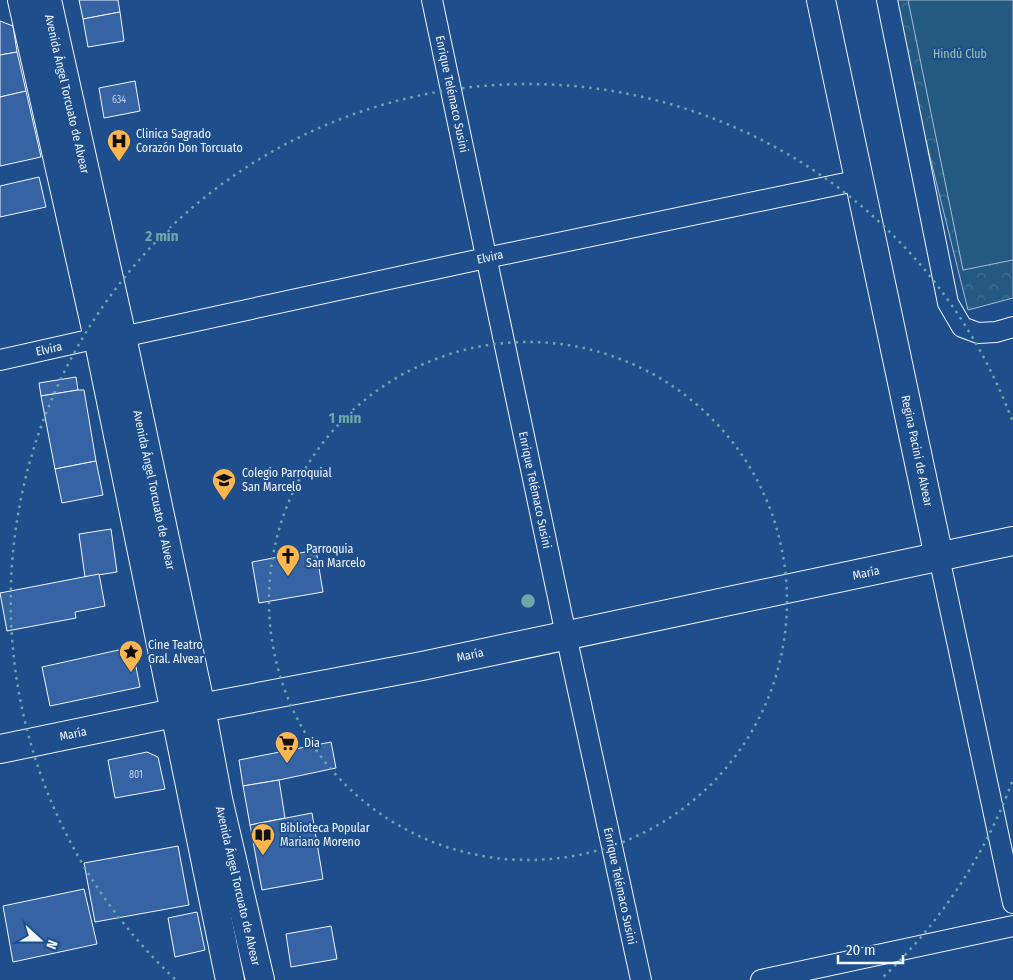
<svg xmlns="http://www.w3.org/2000/svg" width="1013" height="980" font-family="'Fira Sans Condensed',sans-serif">
<defs>
<pattern id="forest-crowns" width="20" height="18" patternUnits="userSpaceOnUse" patternTransform="scale(1.25)"><rect width="20" height="18" fill="#245a82"/><path d="M2 6a3 3 0 1 1 6 0M12 15a3 3 0 1 1 6 0" fill="none" stroke="#447295"/></pattern>
</defs>
<rect width="100%" height="100%" fill="#1f4e8c"/>
<path fill="url(#forest-crowns)" stroke="#a8bbd7" d="M891 0H1013V298L968 310Z"/>
<path fill="#245a82" stroke="#a8bbd7" d="M908 0H1013V260L963 270Z"/>
<g fill="#3563a3" stroke="#f2f6ff">
<path d="M79 0H118L120 12 83 19Z"/>
<path d="M120 12 124 41 88 47 83 19Z"/>
<path d="M0 21 13 26 17 52 0 55Z"/>
<path d="M17 52 26 91 0 97V55Z"/>
<path d="M135 81 140 111 104 118 99 88Z"/>
<path d="M26 91 41 157 0 166V97Z"/>
<path d="M39 177 46 207 0 217V186Z"/>
<path d="M76 377 78 390 41 396 39 383Z"/>
<path d="M78 390H84L96 461 55 469 41 396Z"/>
<path d="M96 461 103 495 62 503 55 469Z"/>
<path d="M111 529 117 572 85 577 79 534Z"/>
<path d="M316 550 323 592 259 603 252 562Z"/>
<path d="M99 574 105 606 75 612 76 618 7 631 0 593Z"/>
<path d="M132 647 140 687 50 706 42 667Z"/>
<path d="M331 742 336 768 279 780 243 786 239 760Z"/>
<path d="M147 752 158 757 165 789 115 798 108 760Z"/>
<path d="M279 780 285 818 250 825 243 786Z"/>
<path d="M312 813 323 879 262 890 250 825Z"/>
<path d="M178 846 189 905 95 922 84 863Z"/>
<path d="M84 889 97 944 13 962 3 906Z"/>
<path d="M197 912 205 950 175 957 168 918Z"/>
<path d="M331 926 337 959 291 967 286 934Z"/>
</g>
<g fill="none" stroke-linecap="round" stroke-linejoin="round">
<g stroke="#f2f6ff" stroke-width="22">
<g id="street">
<path d="M432 0 566 635 641 980"/>
<path d="M887 0 948 303 962 327 978 333 996 332 1013 327"/>
<path d="M122 337 486 258 860 180"/>
<path d="M0 360 98 338"/>
<path d="M939 557 1013 903"/>
<path d="M761 980 1013 926"/>
</g>
</g>
<g stroke="#f2f6ff" stroke-width="30">
<g id="secondary">
<path d="M821 0 939 557"/>
<path d="M0 749 174 713 422 666 1013 541"/>
</g>
</g>
<g stroke="#f2f6ff" stroke-width="30">
<g id="primary">
<path d="M22 0 98 338 230 980"/>
<path d="M47 0 122 337 201 708 218 799 260 980"/>
</g>
</g>
<use href="#street" stroke="#1f4e8c" stroke-width="20"/>
<use href="#secondary" stroke="#1f4e8c" stroke-width="28"/>
<use href="#primary" stroke="#1f4e8c" stroke-width="28"/>
</g>
<g fill="none" stroke="#6aa9a8" stroke-width="2.5" stroke-dasharray="2.5 5">
<circle cx="528" cy="601" r="259"/>
<path d="M1012 782A517 517 0 0 1 881 979M175 979A517 517 0 1 1 1012 420"/>
</g>
<defs>
<g id="hospital-pin" transform="scale(1.25)"><path d="M0 17L-7.5 6A9.5 9.5 0 1 1 7.5 6Z" fill="#ffb74d" stroke="#1f4e8c"/><path d="M-5-5h3v3.5h4V-5h3V5h-3V1.5h-4V5h-3Z" fill="#111"/></g>
<g id="school-pin" transform="scale(1.25)"><path d="M0 17L-7.5 6A9.5 9.5 0 1 1 7.5 6Z" fill="#ffb74d" stroke="#1f4e8c"/><path d="M0-5L7-2L0 1L-7-2ZM-4 1L0 2.5L4 1V4Q0 6-4 4Z" fill="#111"/></g>
<g id="church-pin" transform="scale(1.25)"><path d="M0 17L-7.5 6A9.5 9.5 0 1 1 7.5 6Z" fill="#ffb74d" stroke="#1f4e8c"/><path d="M-1.2-6h2.4v3.5h3.3v2.4h-3.3V6h-2.4V-.1h-3.3v-2.4h3.3Z" fill="#111"/></g>
<g id="sight-pin" transform="scale(1.25)"><path d="M0 17L-7.5 6A9.5 9.5 0 1 1 7.5 6Z" fill="#ffb74d" stroke="#1f4e8c"/><path d="M0-6L1.8-2.2L6-1.7L2.9 1.2L3.7 5.4L0 3.3L-3.7 5.4L-2.9 1.2L-6-1.7L-1.8-2.2Z" fill="#111"/></g>
<g id="supermarket-pin" transform="scale(1.25)"><path d="M0 17L-7.5 6A9.5 9.5 0 1 1 7.5 6Z" fill="#ffb74d" stroke="#1f4e8c"/><path d="M-6-5.5h2.5l.6 2H6L4.5 2H-2.5L-4.4-4H-6ZM-1.5 3.2a1.3 1.3 0 1 0 .1 0ZM3 3.2a1.3 1.3 0 1 0 .1 0Z" fill="#111"/></g>
<g id="library-pin" transform="scale(1.25)"><path d="M0 17L-7.5 6A9.5 9.5 0 1 1 7.5 6Z" fill="#ffb74d" stroke="#1f4e8c"/><path d="M-6-4Q-3-5.5-.7-3.5V5Q-3 3-6 4ZM6-4Q3-5.5 .7-3.5V5Q3 3 6 4Z" fill="#111"/></g>
</defs>
<g fill-rule="evenodd">
<use href="#hospital-pin" x="119" y="141"/>
<use href="#school-pin" x="224" y="480"/>
<use href="#church-pin" x="288" y="556"/>
<use href="#sight-pin" x="131" y="652"/>
<use href="#supermarket-pin" x="287" y="743"/>
<use href="#library-pin" x="263" y="835"/>
</g>
<g text-anchor="middle" stroke-width="4" stroke-linejoin="round" paint-order="stroke">
<g font-size="10" fill="#c3d1e8">
<text x="119" y="103">634</text>
<text x="136" y="778">801</text>
</g>
<g font-size="12" fill="#97c8a6" stroke="#1f4e8c">
<text x="960" y="58">Hindú Club</text>
</g>
<g font-size="12" fill="#f2f6ff" stroke="#1f4e8c">
<text transform="translate(67 94) rotate(77)" y="4">Avenida Ángel Torcuato de Alvear</text>
<text transform="translate(452 94) rotate(78)" y="4">Enrique Telémaco Susini</text>
<text transform="translate(490 257) rotate(-12)" y="4">Elvira</text>
<text transform="translate(49 349) rotate(-12)" y="4">Elvira</text>
<text transform="translate(917 451) rotate(78)" y="4">Regina Pacini de Alvear</text>
<text transform="translate(154 490) rotate(78)" y="4">Avenida Ángel Torcuato de Alvear</text>
<text transform="translate(535 490) rotate(78)" y="4">Enrique Telémaco Susini</text>
<text transform="translate(866 573) rotate(-12)" y="4">María</text>
<text transform="translate(470 655) rotate(-12)" y="4">María</text>
<text transform="translate(73 734) rotate(-12)" y="4">María</text>
<text transform="translate(238 886) rotate(77)" y="4">Avenida Ángel Torcuato de Alvear</text>
<text transform="translate(620 886) rotate(78)" y="4">Enrique Telémaco Susini</text>
</g>
<g font-size="12" fill="#f2f6ff" stroke="#1f4e8c" text-anchor="start">
<text x="136" y="138">Clinica Sagrado<tspan x="136" dy="14">Corazón Don Torcuato</tspan></text>
<text x="242" y="477">Colegio Parroquial<tspan x="242" dy="14">San Marcelo</tspan></text>
<text x="306" y="553">Parroquia<tspan x="306" dy="14">San Marcelo</tspan></text>
<text x="148" y="649">Cine Teatro<tspan x="148" dy="14">Gral. Alvear</tspan></text>
<text x="304" y="747">Dia</text>
<text x="280" y="832">Biblioteca Popular<tspan x="280" dy="14">Mariano Moreno</tspan></text>
</g>
</g>
<circle cx="528" cy="601" r="8" fill="#6aa9a8" stroke="#1f4e8c" stroke-width="2.5"/>
<g font-size="15" text-anchor="middle" font-weight="bold" fill="#6aa9a8" stroke="#1f4e8c" stroke-width="4" stroke-linejoin="round" paint-order="stroke">
<text x="162" y="241">2 min</text>
<text x="345" y="423">1 min</text>
</g>
<g transform="translate(40 940) rotate(111)" stroke="#1f4e8c" stroke-width="4" paint-order="stroke">
<path d="M0-4L9 19L0 12L-9 19Z" fill="#f2f6ff"/>
<text y="-8" font-size="14" font-weight="bold" text-anchor="middle" fill="#f2f6ff">N</text>
</g>
<path d="M838 955v8h65v-8" fill="none" stroke="#f2f6ff" stroke-width="2.5"/>
<text x="846" y="955" font-size="15" fill="#f2f6ff" stroke="#1f4e8c" stroke-width="4" paint-order="stroke">20 m</text>
</svg>
